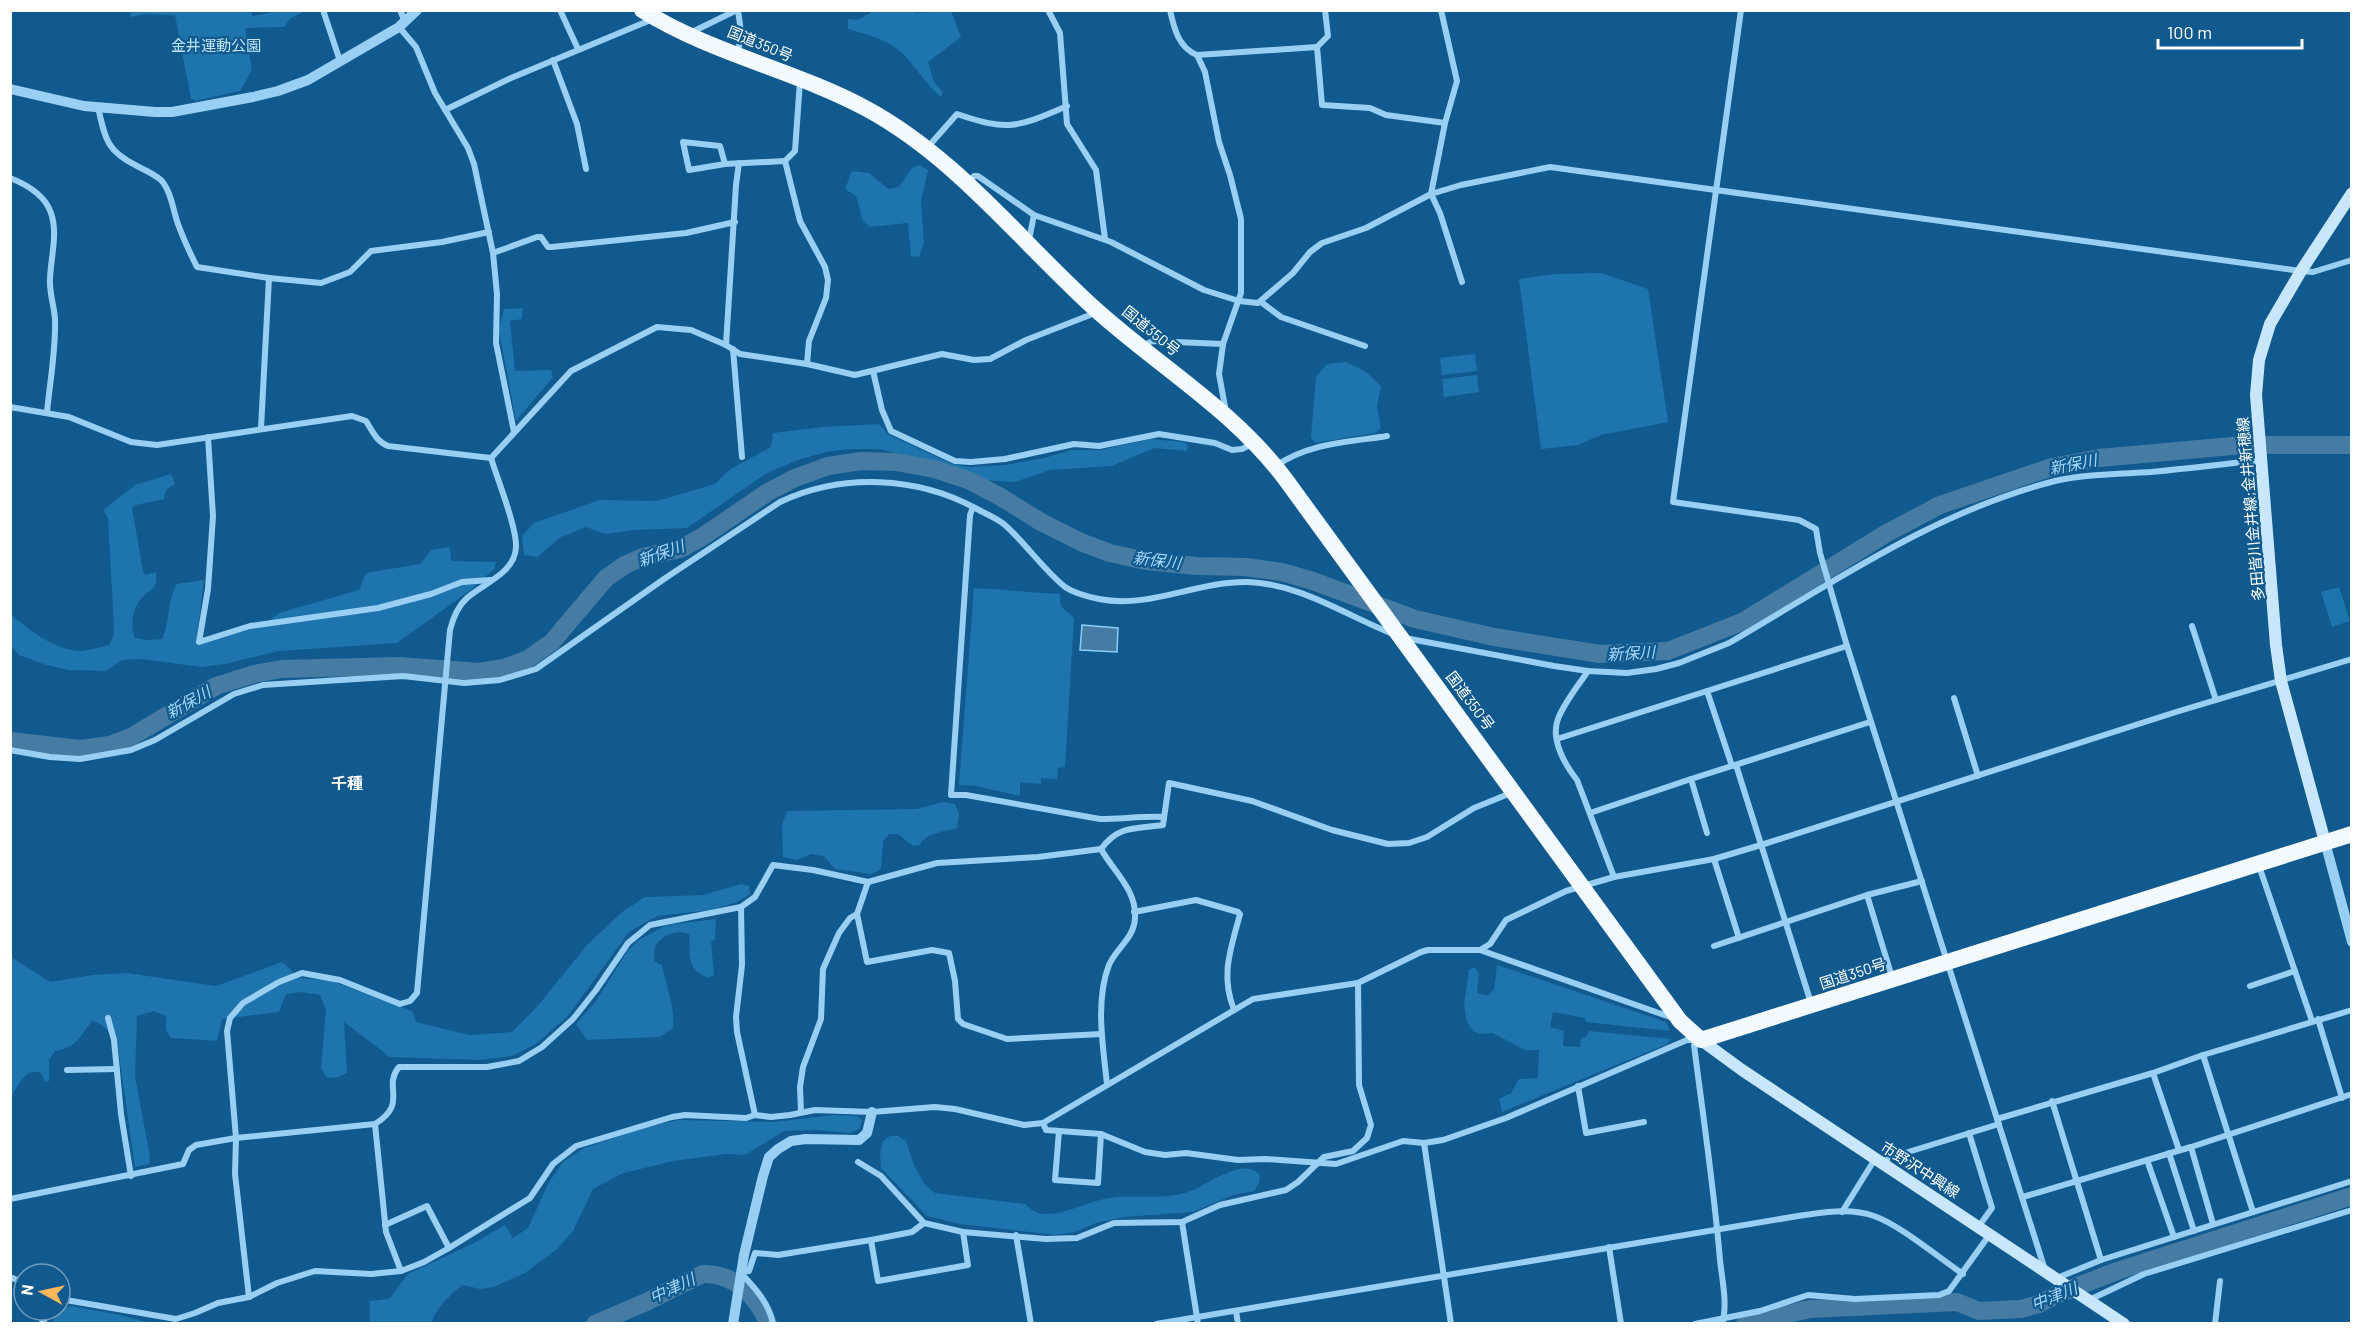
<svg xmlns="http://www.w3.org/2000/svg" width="2362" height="1334" font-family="Barlow,'Noto Sans JP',sans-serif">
<rect width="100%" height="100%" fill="#105a8f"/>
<g fill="#1e74ac">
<path d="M251 11 253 16 278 11H305L291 18 284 27 245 28 252 70 240 91 195 101 194 99H191L175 15 145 14 131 17 130 11Z"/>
<path d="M873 11H911L915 13 951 11 961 37 928 62 934 82 943 92 941 97C926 85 917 68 903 54 888 39 868 35 848 29V19L858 20Z"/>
<path d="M920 165 928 170 921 201 924 243 919 257 911 256 908 223 870 227 863 221 856 196 845 189 852 171 869 173 888 189 899 187 912 168Z"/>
<path d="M1601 273 1648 289 1668 422 1601 435 1578 445 1541 449 1519 279 1555 274Z"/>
<path d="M523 308 522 319 510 321 515 371 551 370 553 377 516 421 499 330 504 309Z"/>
<path d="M1475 354 1477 371 1442 375 1440 358Z"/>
<path d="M1346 362 1366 372 1381 386 1377 406 1381 428 1375 433 1315 443 1311 437 1316 377 1327 364Z"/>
<path d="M1477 375 1479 392 1444 397 1442 379Z"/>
<path d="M879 424 889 435 952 464 970 467 1005 465 1044 458 1072 450H1100L1151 439 1184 442 1188 446 1187 451 1154 448 1112 466 1050 470 1015 482 982 480 911 456 878 449H849L826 452 798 460 767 473 687 528 633 530 606 534 586 527 561 537 537 557 524 555 522 536 534 523 600 500 657 501 715 484 729 470 771 447 773 433 822 427Z"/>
<path d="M171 474 175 484 166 490 164 499 136 505 132 508 143 572 146 575 156 572C158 593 149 588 140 600 132 611 130 627 135 638L146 640 162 639C171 620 166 603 177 584L204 580 196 645 262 626 279 613 359 590 366 573 420 564 431 550 450 547 451 561 496 562 494 569 472 589 397 643 279 651 225 664 201 667 142 659 122 660 106 671 69 670 46 665 19 655 11 646 10 614C30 630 55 651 81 651 90 650 101 647 109 645L114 635V627L108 518 103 510 135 485Z"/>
<path d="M2339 587 2350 621 2332 627 2321 592Z"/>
<path d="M974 588 1060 594 1061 606 1074 618 1065 767 1058 768 1057 779 1041 778V784L1020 782V796L976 786 959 785Z"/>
<path d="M943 802 955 804 959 814 957 828C944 832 926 832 920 845L913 846 898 834H889L883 841 881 869 872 874 835 869 824 856 811 854 797 860 783 857 782 825 787 811 917 809Z"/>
<path d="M741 884 749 886 750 894 737 902 711 910 657 916 629 932 568 1016 536 1044 512 1056 480 1060 390 1057 344 1022 347 1073 335 1078 326 1077 321 1068 326 1010 320 995 301 992 286 994 279 1012 222 1019 217 1041 171 1038 166 1030V1016L154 1011 137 1016 135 1076 150 1157 149 1164 135 1167 117 1041 105 1028 93 1020C79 1037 78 1047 55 1051L49 1060V1081L45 1082 41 1073C25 1067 18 1086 11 1097V957L50 982 93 975 127 973 216 986 282 962 300 978 329 980 412 1011 416 1022 469 1035 512 1032 536 1008 587 945 622 912 645 897 703 895Z"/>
<path d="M716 919 715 939 711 942 714 975 708 978C685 968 691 954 689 934 677 929 661 935 655 947 654 951 654 957 654 961L662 965C666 987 675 1005 673 1028L659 1037 587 1040 576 1024 596 1001 628 950 640 939 667 925Z"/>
<path d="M1497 965 1666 1022 1670 1031 1586 1022 1585 1018 1553 1012 1550 1027 1564 1031 1563 1046 1580 1047 1581 1038 1586 1037 1589 1031 1671 1039 1667 1044 1502 1112 1499 1099 1511 1093 1519 1079 1538 1078 1539 1050H1525L1493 1033 1480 1034 1473 1031 1467 1022 1464 1005 1469 970 1474 967 1479 973 1477 993 1488 996 1494 989Z"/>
<path d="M834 1115 857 1116 862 1120 859 1129 850 1133 816 1130 784 1131 745 1155 726 1154 674 1161 623 1173 593 1189 573 1231 557 1249 525 1273 494 1287 480 1289 462 1285C451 1295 435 1308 432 1323L370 1324V1301L389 1299 408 1274 474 1243 505 1225 513 1238 528 1228 549 1182 563 1162 584 1148 640 1129 678 1120 774 1122Z"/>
<path d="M890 1136H898L906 1141 913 1163 925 1185 935 1193 1025 1204C1032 1210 1037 1214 1046 1214 1066 1214 1085 1203 1104 1199 1132 1193 1161 1201 1188 1192 1205 1187 1243 1155 1260 1175L1259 1183 1254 1191 1233 1195 1193 1212 1124 1217 1096 1223 1075 1232 1056 1235 960 1224 927 1216 881 1168 880 1153 883 1141Z"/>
<path d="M71 1306 120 1315 150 1323H52L57 1312Z"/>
</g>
<path fill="#467ca3" stroke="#8acdf7" stroke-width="1.5" d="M1082 625 1118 628 1117 652 1080 650Z"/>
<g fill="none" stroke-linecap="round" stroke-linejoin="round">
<g stroke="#467ca3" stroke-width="18">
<path d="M10 741 80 749 110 745 131 737 216 686 254 674 282 669 399 666 479 672 504 668 528 659 552 642 606 578 625 565 643 557 680 549 702 537 768 492 795 478 828 466 861 461 896 462 934 469 968 480 999 496 1041 522 1083 543 1110 553 1146 561 1197 566 1246 567 1282 572 1313 581 1415 619 1494 637 1600 654 1668 651 1744 621 1887 533 1940 505 2052 467 2099 458 2243 445H2352"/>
<path d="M595 1324 644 1303 703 1274C733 1273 758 1296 768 1324"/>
<path d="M1745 1324 1810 1309 1957 1302 1979 1311 2021 1309 2039 1304 2060 1293 2117 1271 2352 1196"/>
</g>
<g stroke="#99cff3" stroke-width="6">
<path d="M323 10 340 61"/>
<path d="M400 10 405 22"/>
<path d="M560 10 578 49"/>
<path d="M1048 10 1060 33 1067 124 1096 170 1105 239"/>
<path d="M1170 10C1174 29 1179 48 1197 55L1205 72 1219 142 1230 175 1241 219V293L1223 344 1219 374 1226 412"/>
<path d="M1325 10 1328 36 1317 47 1322 105 1370 108 1386 115 1445 123"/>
<path d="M1441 10 1457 81 1445 123 1431 194 1440 213 1462 282"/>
<path d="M1741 10 1673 502 1799 520 1816 529 1820 553 1847 646 2045 1270"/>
<path d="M399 27 416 47 435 93 468 148 474 164 493 253 497 294 496 343 514 432"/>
<path d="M692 32 737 10"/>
<path d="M738 54 741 32 738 10"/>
<path d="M1197 55 1317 47"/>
<path d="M553 60 577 124 586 169"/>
<path d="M800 81 795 151 785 161 800 221 825 267 828 280 826 298 809 341 807 364"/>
<path d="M98 107C105 138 106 151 137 166 145 170 154 174 161 180 171 191 173 210 178 224 183 238 190 253 197 267L269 278 321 283 350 272 371 251 442 242 489 232"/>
<path d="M445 110 511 78 653 19"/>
<path d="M927 148 957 114C1009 132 1018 127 1067 106"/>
<path d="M725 164 720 146 683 142 689 170 725 164 785 161"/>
<path d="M10 178C28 185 45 195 51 213 58 233 51 257 50 278 49 292 54 305 55 319 56 350 50 381 47 412"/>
<path d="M968 183 974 176H978L1034 215 1111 242 1204 290 1239 301 1258 303 1293 273 1310 252 1322 243 1366 228 1431 194 1461 185 1550 167 2301 271 2313 272 2352 260"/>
<path d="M1030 235 1034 215"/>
<path d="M493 253 537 237H541L548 247H552L686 233 735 222"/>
<path d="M1261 302 1281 317 1365 346"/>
<path d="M726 345 736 185 739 163"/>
<path d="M1143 346 1152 341 1223 344"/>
<path d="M733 349 742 457"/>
<path d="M873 371 882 410 891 431 955 461 971 462 1005 459 1074 444 1099 446 1159 434 1215 443 1232 450 1242 449 1252 444"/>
<path d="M10 407 69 417 131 442 157 445 352 416 366 421C373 432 376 441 388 446L491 458"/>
<path d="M261 428 269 278"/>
<path d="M208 437 213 516 208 589 199 642 250 626 378 608 431 594 462 582 490 580"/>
<path d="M491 458 571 371 657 327 691 330 726 345 740 354 807 364 855 375 942 354 974 360 990 359 1026 340 1090 315 1095 310"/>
<path d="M1276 466C1308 443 1350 442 1387 436"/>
<path d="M973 507 970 515 951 795H966L1100 819C1122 819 1142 816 1164 817"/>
<path d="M2192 626 2216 700"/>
<path d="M1405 638 1554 666 1588 671 1627 673 1656 669 1679 663 1729 643C1834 582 1936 511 2055 481 2086 474 2119 474 2151 472 2184 469 2217 465 2251 461L2261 462"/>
<path d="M1588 671C1578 686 1564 703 1558 719 1550 739 1565 765 1577 780L1614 877"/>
<path d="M1954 698 1978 776"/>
<path d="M1557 739 1707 691"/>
<path d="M10 750 50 757 80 759 131 750 155 740 234 694 263 685 403 676 464 683 500 680 536 669 664 579 780 502C842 473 917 476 977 509 986 514 997 518 1005 525 1026 544 1043 569 1065 587 1074 593 1089 597 1099 599 1150 609 1197 581 1248 582 1301 584 1345 615 1393 634"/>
<path d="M1736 765 1811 1003"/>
<path d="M1732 766 1707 691 1847 646"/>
<path d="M1590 813 1691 779"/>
<path d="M1707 833 1691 779 1870 722"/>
<path d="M1101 849C1113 871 1137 890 1135 918 1134 939 1116 948 1109 965 1095 1001 1103 1046 1107 1084"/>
<path d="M1714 859 1739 938"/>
<path d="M2259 866 2312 1021"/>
<path d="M1867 895 1892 977"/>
<path d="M1134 912 1196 900 1238 912 1240 914C1231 949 1220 974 1234 1010"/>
<path d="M857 914 867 962 932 950 949 953 955 981 958 1019 963 1024 1007 1039 1101 1034"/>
<path d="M1714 946 1867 895 1922 881"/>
<path d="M1480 950 1490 944 1506 920 1566 891 1614 877 1714 859 1761 845 2176 712 2352 659"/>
<path d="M2250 986 2295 971"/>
<path d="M108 1018 114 1040 121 1114 131 1176"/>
<path d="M2318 1019 2342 1098"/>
<path d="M1701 1041 1694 1045C1703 1116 1714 1188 1720 1260 1722 1280 1728 1304 1722 1324"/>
<path d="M67 1070 117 1069"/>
<path d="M2153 1073 2179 1150"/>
<path d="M1578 1086 1586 1133 1644 1122"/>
<path d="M2052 1101 2101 1260"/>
<path d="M801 1112 800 1087 803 1067 821 1019 823 969 839 933 850 918 857 914 868 882 937 863 1038 857 1101 849C1119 825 1135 829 1163 825L1169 783 1252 801 1332 830 1388 844 1409 843 1427 837 1474 808 1511 793"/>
<path d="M755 1115 737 1032 736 1017 742 965 741 907 755 897 773 865 813 870 868 882"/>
<path d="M1997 1119 2153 1073 2203 1055"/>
<path d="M1043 1123 1046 1130 1101 1134 1145 1152 1165 1155 1186 1153 1238 1160 1265 1159 1336 1164 1403 1141 1424 1143 1443 1140 1506 1118 1687 1040H1696"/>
<path d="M1059 1131 1055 1180 1098 1183 1101 1134"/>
<path d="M1969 1133 1992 1208 1979 1226"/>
<path d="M1424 1143 1451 1324"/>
<path d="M2191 1147 2213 1224"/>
<path d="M2169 1153 2194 1231"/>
<path d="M2147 1160 2174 1237"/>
<path d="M1879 1161 1999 1124"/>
<path d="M858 1162 881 1176 924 1223 963 1232 1046 1239 1077 1238 1114 1223 1182 1222 1220 1205 1286 1190 1298 1182 1324 1157 1353 1151 1367 1138 1371 1125 1359 1085 1358 983"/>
<path d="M2023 1197 2191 1147 2352 1094"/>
<path d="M10 1199 183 1164 189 1150 196 1145 236 1138 375 1124"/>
<path d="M1842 1212 1875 1159"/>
<path d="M2253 1212 2203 1055 2352 1010"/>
<path d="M1182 1222 1198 1324"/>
<path d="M385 1225 427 1206 449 1248"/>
<path d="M1016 1235 1031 1324"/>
<path d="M871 1240 878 1281 968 1265 963 1232"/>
<path d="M1609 1247 1621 1324"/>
<path d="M401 1271 386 1232 375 1124C409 1103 382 1087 399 1067H487L519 1061 542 1047 573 1019 596 990 628 943 650 925 741 907"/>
<path d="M741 1272 749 1271 755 1253 778 1255 871 1240 912 1232 924 1223"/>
<path d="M741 1273C755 1288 769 1303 773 1324"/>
<path d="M10 1277 24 1283"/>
<path d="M2057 1278 2101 1260 2352 1181"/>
<path d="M249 1297 235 1174 236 1138 227 1031 230 1018 243 1003 279 982 302 973 340 980 400 1004 410 1001 417 993 450 630C453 618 458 606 467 598 484 583 515 573 516 547 517 528 497 478 491 458"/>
<path d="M60 1299 176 1319 195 1313 218 1303 249 1297 277 1283 315 1271 371 1274 401 1271 424 1262 449 1248 530 1198 553 1164 576 1146 672 1117 685 1115 746 1118 755 1115 771 1117 790 1115 815 1110 872 1112 935 1107 955 1109 1024 1125 1043 1123 1253 999 1358 983 1421 952 1428 950H1480L1673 1018"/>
<path d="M2089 1300 2144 1274 2352 1210"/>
<path d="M1236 1311 1238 1324"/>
<path d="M41 1324 52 1310"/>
<path d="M1156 1324 1792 1217C1817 1213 1849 1207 1874 1216 1900 1225 1939 1258 1963 1274"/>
<path d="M1695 1324 1760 1311 1808 1295 1855 1299 1939 1295 1949 1291 1990 1234"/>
<path d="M2215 1324 2220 1281"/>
</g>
<g stroke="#99cff3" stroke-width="10">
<path d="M10 89 84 106 155 112H172L253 97 278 91 308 80 399 27 417 10"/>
<path d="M2325 842 2352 942"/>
<path d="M733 1324 744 1255 763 1176 769 1157 778 1149 791 1141 806 1139 859 1140 867 1133 872 1112"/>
</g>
<g stroke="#c8e7fd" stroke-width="12">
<path d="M2325 842 2281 681 2276 645 2256 395 2259 360 2270 324 2301 271 2352 193"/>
<path d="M1701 1040 1742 1070 2124 1324"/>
</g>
<path stroke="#f2f9ff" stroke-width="16" d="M642 10C712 54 795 70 867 109 957 158 1019 240 1094 308 1158 366 1234 410 1286 480L1680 1021 1701 1040 2352 834"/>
</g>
<g text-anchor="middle" stroke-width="4.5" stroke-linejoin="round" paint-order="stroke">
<g font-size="15" fill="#fff" stroke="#105a8f">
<text transform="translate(760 44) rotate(22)" y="5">国道350号</text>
<text transform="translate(1151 331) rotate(39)" y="5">国道350号</text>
<text transform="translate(2251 509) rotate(-95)" y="5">多田皆川金井線;金井新穂線</text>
<text transform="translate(1470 701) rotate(53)" y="5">国道350号</text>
<text transform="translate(1853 974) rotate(-18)" y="5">国道350号</text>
<text transform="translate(1920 1170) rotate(33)" y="5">市野沢中興線</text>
</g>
<g font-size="15" fill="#c0e5fd" stroke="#105a8f">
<text x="216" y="51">金井運動公園</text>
</g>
<g font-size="16" font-style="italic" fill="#a5d8fa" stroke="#105a8f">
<text transform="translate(2073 464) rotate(-11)" y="6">新保川</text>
<text transform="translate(661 553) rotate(-20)" y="6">新保川</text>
<text transform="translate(1157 560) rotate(7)" y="6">新保川</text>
<text transform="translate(1631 653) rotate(-3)" y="6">新保川</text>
<text transform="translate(188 702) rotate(-29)" y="6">新保川</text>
<text transform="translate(672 1288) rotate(-25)" y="6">中津川</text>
<text transform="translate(2054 1296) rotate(-22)" y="6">中津川</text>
</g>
<g font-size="16" font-weight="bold" fill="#fff" stroke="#105a8f">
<text x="347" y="789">千種</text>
</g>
</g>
<rect width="2362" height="1334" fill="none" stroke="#ffffff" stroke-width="24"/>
<g transform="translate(42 1292) rotate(278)"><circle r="28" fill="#105a8f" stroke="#709cbc" stroke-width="1.5"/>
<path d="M0-4.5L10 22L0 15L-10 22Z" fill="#ffb75b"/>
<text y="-9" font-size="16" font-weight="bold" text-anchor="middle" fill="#ffffff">N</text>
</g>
<path d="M2158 39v9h144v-9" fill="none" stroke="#ffffff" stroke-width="3"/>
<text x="2167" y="39" font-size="18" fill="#ffffff" stroke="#105a8f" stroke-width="4.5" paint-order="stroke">100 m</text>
</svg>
